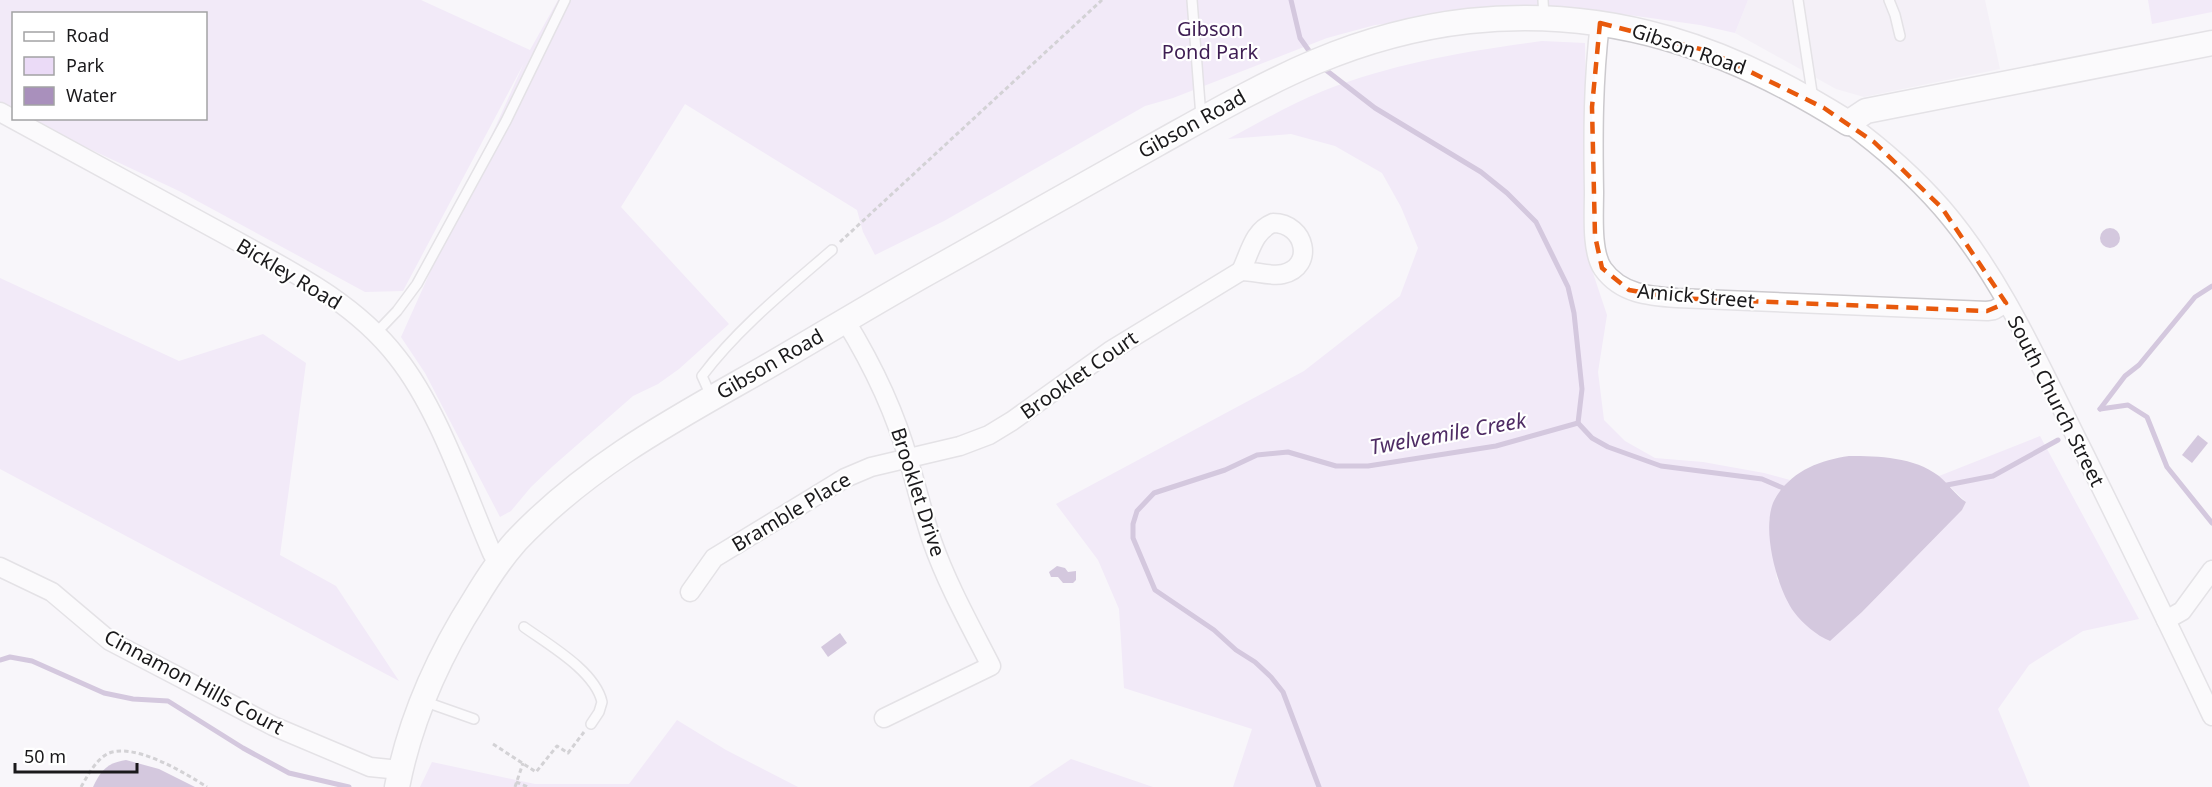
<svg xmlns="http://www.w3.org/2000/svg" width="2212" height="787" font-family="'Noto Sans',sans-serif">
<rect width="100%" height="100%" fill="#f8f6fa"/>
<path fill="#efe9f4" d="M1748 0H1985L2000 69 1864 97 1836 89 1735 33Z"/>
<g fill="#ebdbf7">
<path d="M0 0H421L530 50 558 0H1748L1735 33 1700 25 1601 11 1535 8 1375 25 1327 38 1173 98 1145 106 944 221 875 255 863 232 857 210 685 104 621 207 729 324 679 369 658 384 633 396 553 466 531 487 511 511 500 517 425 373 401 337 524 63 403 291 365 292 179 191 26 119 206 118V14H14L13 113 0 106Z"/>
<path d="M2148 0H2212V12L2152 24Z"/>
<path d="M1542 41 1585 43 1588 258 1607 315 1598 372 1604 420 1625 441 1655 458 1703 462 1764 473 1790 480 1775 498 1769 521 1777 579 1829 641 1862 612 1962 510 1966 502 1939 476 2040 436 2139 619 2083 631 2029 665 1998 709 2030 787H1233L1252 729 1124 688 1119 609 1098 560 1056 504 1304 371 1400 296 1418 248 1401 207 1382 173 1335 146 1291 134 1228 139C1259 123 1290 104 1323 91 1393 63 1468 51 1542 41Z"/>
<path d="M0 278 179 361 263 334 306 363 280 555 336 586 399 681 0 469Z"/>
<path d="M677 720 726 750 798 787H420L432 762 535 784H629Z"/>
<path d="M1071 759 1153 787H1029Z"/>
</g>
<g fill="#a990bc">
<circle cx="2110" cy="238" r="10"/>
<path d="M2198 435 2208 443 2192 463 2182 455Z"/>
<path d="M1849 456C1879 456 1914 457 1939 476 1949 484 1955 495 1966 502L1962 510 1862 612 1830 641C1816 635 1803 624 1794 612 1777 589 1759 524 1776 497 1792 471 1820 460 1849 456Z"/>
<path d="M1057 566 1065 568 1068 572 1076 571V580L1073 583H1063L1058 577H1051L1049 572Z"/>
<path d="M840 633 847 643 828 657 821 647Z"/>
<path d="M126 760 159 769 195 787H93C101 770 107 763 126 760Z"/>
</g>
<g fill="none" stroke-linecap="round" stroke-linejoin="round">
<g stroke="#a990bc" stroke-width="5">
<path d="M1291 0 1300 38 1312 55"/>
<path d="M1322 67 1375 108 1481 172 1507 193 1536 222 1568 287 1574 313 1582 389 1578 423"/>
<path d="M2100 409 2128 405 2147 417 2167 467 2212 523"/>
<path d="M2100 409 2125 376 2139 365 2195 297 2212 286"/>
<path d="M1578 423 1592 438 1608 447 1661 466 1762 479 1783 488"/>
<path d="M1947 485 1993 476 2058 440"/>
<path d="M0 660 10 657 32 661 104 693 133 699 168 701 243 748 289 773 349 787"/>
<path d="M1319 787 1283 692 1271 677 1255 662 1236 650 1214 630 1155 590 1133 538V524L1137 511 1154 493 1225 470 1257 455 1288 452 1336 466H1368L1496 446 1578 423"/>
</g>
<g stroke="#cccace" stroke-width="12">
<g id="service">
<path d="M1192 0 1201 117"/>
<path d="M1543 0 1544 18"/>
<path d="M1798 0 1813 99"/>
<path d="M1889 0 1895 15 1900 36"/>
<path d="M376 333 397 311 417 284 506 121 565 0"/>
<path d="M711 396 702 376C738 328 787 289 832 250"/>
<path d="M524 627C549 645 595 671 602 702L599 712 591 724"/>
<path d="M423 701 474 719"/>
</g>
</g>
<g stroke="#cccace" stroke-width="21">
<g id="minor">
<path d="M1600 23C1593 81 1593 134 1594 192 1594 214 1591 252 1603 269 1621 294 1649 296 1677 298L1987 311 1994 310 2006 303"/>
<path d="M0 112C75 153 150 193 224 234 285 268 353 300 397 357 439 410 465 491 492 553L498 563"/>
<path d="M1848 123C1882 148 1914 176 1942 208 2004 280 2042 371 2085 455 2128 542 2171 629 2212 716"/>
<path d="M1273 223C1306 223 1315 267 1283 274 1271 277 1255 271 1241 271 1250 253 1253 231 1273 223Z"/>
<path d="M845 320C872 364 895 411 909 462 917 488 923 515 932 541 947 584 970 625 991 666L884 718"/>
<path d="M0 567 52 592 110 641 273 726 370 767 400 770"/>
<path d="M690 592 714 558 845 478 871 467 960 446 989 435 1012 421 1110 351 1241 271"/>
<path d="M2166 620 2182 611 2212 570"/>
</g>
</g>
<g stroke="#cccace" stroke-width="27">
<path id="tertiary" d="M397 787C410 720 438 657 475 599 487 579 500 559 516 541 588 465 673 420 763 369 822 335 880 299 940 266 1012 225 1085 185 1157 144 1263 85 1346 35 1469 21 1610 6 1730 48 1848 123L1866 111 2212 43"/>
</g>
<g stroke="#a7a6a9" stroke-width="3" stroke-dasharray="4.5 3" stroke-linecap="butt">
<path d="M840 242 1102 0"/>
<path d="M493 744 536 772 557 746 568 753 584 732"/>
<path d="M516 782 528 787"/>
<path d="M81 787C88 775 95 761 107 754 133 741 185 773 207 787"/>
<path d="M515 787 523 763"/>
</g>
<use href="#service" stroke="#fff" stroke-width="9"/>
<use href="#minor" stroke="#fff" stroke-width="18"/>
<use href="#tertiary" stroke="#fff" stroke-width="24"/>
</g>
<path d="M0 0H2212V787H0ZM1600 23 1708 51 1824 108 1874 142 1942 208 2006 303 1987 311 1677 298 1629 290 1602 268 1595 236 1592 107Z" fill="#f8f6fa" fill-opacity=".55" fill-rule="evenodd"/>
<path fill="none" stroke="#e8590c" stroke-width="4.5" stroke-dasharray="12 8" stroke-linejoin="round" d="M1600 23 1708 51 1824 108 1874 142 1942 208 2006 303 1987 311 1677 298 1629 290 1602 268 1595 236 1592 107Z"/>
<g text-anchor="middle" stroke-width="4.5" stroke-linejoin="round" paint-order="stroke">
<g font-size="20" fill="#3e1d53" stroke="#fff">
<text x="1210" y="36">Gibson<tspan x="1210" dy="23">Pond Park</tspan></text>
</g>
<g font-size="20" fill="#1a191b" stroke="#fff">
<text transform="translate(1689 49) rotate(19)" y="7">Gibson Road</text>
<text transform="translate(1192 124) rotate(-29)" y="7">Gibson Road</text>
<text transform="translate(289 274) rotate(31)" y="7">Bickley Road</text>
<text transform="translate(1696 296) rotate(5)" y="7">Amick Street</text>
<text transform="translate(770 364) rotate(-30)" y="7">Gibson Road</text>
<text transform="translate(1079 375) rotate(-35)" y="7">Brooklet Court</text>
<text transform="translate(2056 401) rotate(63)" y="7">South Church Street</text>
<text transform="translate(918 492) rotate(72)" y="7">Brooklet Drive</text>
<text transform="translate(791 512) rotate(-31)" y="7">Bramble Place</text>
<text transform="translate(194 682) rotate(28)" y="7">Cinnamon Hills Court</text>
</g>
<g font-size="21" font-style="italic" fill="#4e2c64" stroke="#fff">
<text transform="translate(1448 434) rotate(-10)" y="7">Twelvemile Creek</text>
</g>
</g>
<rect x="12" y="12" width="195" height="108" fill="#ffffff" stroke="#a3a3a4" stroke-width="1.5"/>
<rect x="24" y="32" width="30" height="9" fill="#ffffff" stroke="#a3a3a4" stroke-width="1.5"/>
<text x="66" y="42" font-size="18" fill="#1a191b">Road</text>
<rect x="24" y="57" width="30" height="18" fill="#ebdbf7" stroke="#a3a3a4" stroke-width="1.5"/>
<text x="66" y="72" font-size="18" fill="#1a191b">Park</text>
<rect x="24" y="87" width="30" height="18" fill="#a990bc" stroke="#a3a3a4" stroke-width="1.5"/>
<text x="66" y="102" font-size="18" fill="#1a191b">Water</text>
<path d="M15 763v9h122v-9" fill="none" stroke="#1a191b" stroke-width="3"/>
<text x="24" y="763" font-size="18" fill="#1a191b" stroke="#ffffff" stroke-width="4.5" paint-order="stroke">50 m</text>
</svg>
